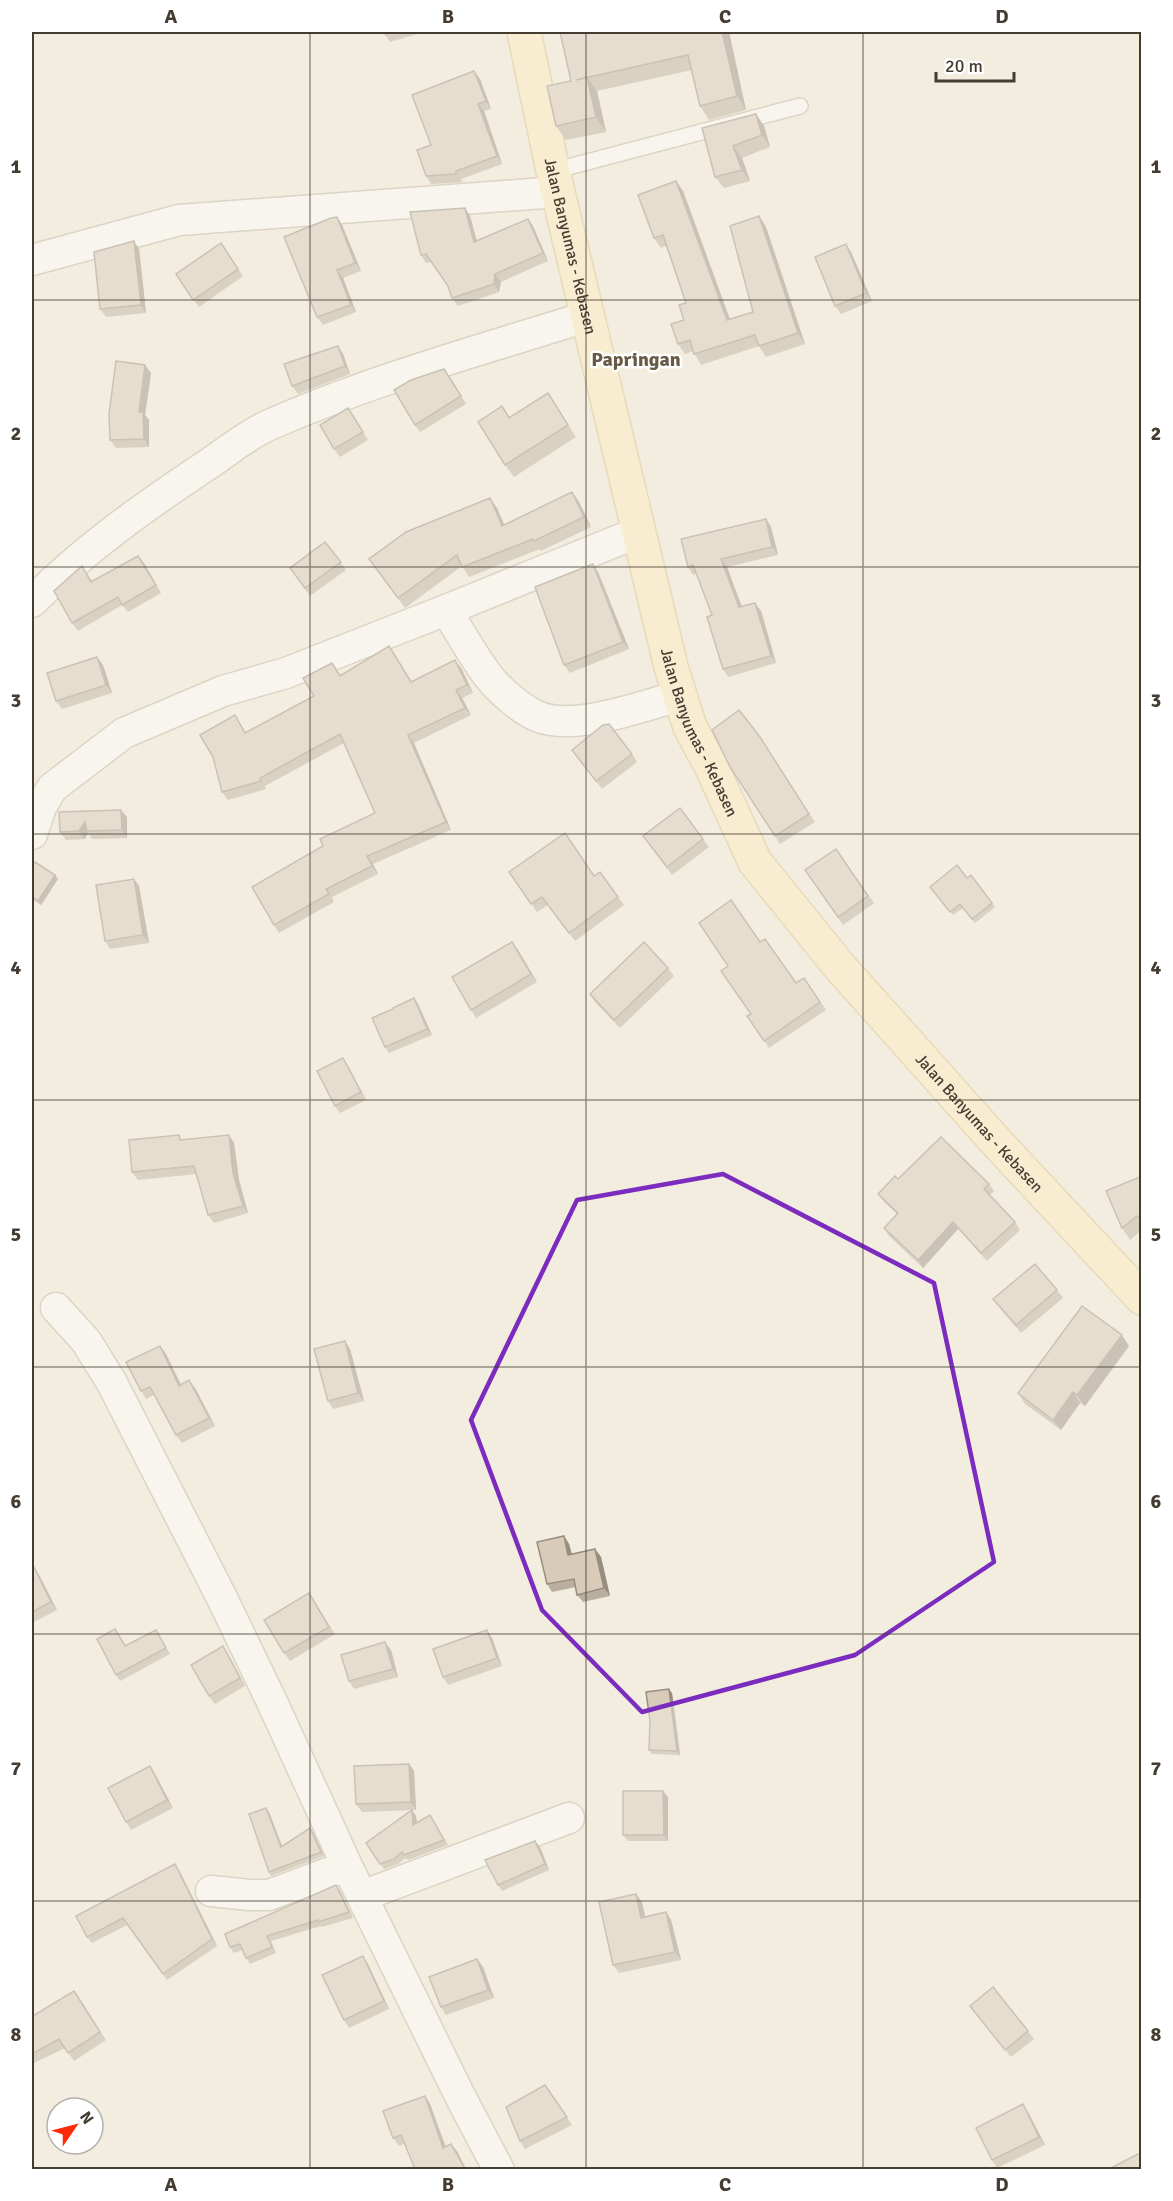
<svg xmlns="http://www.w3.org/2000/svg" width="1173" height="2201" font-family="Signika,sans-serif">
<rect width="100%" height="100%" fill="#f3ede0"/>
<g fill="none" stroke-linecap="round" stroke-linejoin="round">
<g stroke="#c1b7a5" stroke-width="18">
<path id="service" d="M553 171 800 106"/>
</g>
<g stroke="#c1b7a5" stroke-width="33">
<g id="minor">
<path d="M32 260 179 220 558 192"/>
<path d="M32 602C85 548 147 505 210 463 228 451 247 435 267 426 371 380 481 350 589 316"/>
<path d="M446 610C460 632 473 656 489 677 499 690 523 711 539 717 576 731 643 706 679 696"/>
<path d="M32 834 41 807 52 788 124 733 223 691 286 673 446 610 639 532"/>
<path d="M56 1308 86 1341 112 1383 222 1598 273 1704 347 1866 460 2096 499 2170"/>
<path d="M211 1891 249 1895H269L347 1866"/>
<path d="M362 1896 569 1818"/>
</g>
</g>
<g stroke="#dbc48c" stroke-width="36">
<g id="secondary">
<path id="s1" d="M524 32 553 171 671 667 690 727 711 766 755 862 840 967 999 1145 1142 1298"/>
</g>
</g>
<use href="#service" stroke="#fff" stroke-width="15"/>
<use href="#minor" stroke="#fff" stroke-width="30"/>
<use href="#secondary" stroke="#ffeebe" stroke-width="33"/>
</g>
<g fill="#baaf9e">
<path d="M383 32H424L390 42Z"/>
<path d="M560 32H729L746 110 709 120 700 106 692 70 597 91 606 132 566 140 556 126 571 81Z"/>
<path d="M474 71 480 79 491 109 484 111 502 164 461 179 462 182 431 184 426 176 431 145Z"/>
<path d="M764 126 770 147 742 158 750 181 724 188 715 177 702 128Z"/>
<path d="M676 181 683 191 730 319 753 312 759 216 766 227 805 344 766 357 759 346 701 365 693 351 685 354 678 344 684 320 686 303 666 246 661 248 654 238Z"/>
<path d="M465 208 470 216 477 241 528 219 533 226 548 261 501 282 499 292 458 306 452 298 448 286 431 262 426 263 421 255Z"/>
<path d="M337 217 342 225 361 271 343 278 356 312 323 325 317 317Z"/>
<path d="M134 241 139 249 146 313 106 317 100 309Z"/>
<path d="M221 243 243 276 199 307 176 274Z"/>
<path d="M851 252 872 301 841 314 835 306Z"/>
<path d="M343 354 350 374 298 394 292 386Z"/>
<path d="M151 373 145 415 149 420V447L116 448 110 440Z"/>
<path d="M450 377 466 404 420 432 415 425Z"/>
<path d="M548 393 576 437 514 477 505 465 502 406 510 418Z"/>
<path d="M348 408 368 440 340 457 334 449Z"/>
<path d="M572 492 579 502 591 527 541 551 540 549 469 577 462 566 405 608 376 569 497 508 504 525Z"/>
<path d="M766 519 771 527 778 555 727 567 741 607 755 603 761 611 776 663 728 677 723 669 712 615 696 574 693 575 688 567Z"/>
<path d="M325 542 346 570 310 596 290 568Z"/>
<path d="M138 556 161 593 128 612 122 605 78 631 72 623 82 566 92 581Z"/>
<path d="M598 572 629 649 570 673 564 665Z"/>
<path d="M389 646 412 682 461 668 473 693 462 698 471 715 414 743 451 830 373 864 378 874 332 897 334 902 279 933 274 925 323 846 375 813 344 743 265 786 266 789 228 800 222 792 240 723 246 733 314 696 340 676Z"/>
<path d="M103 665 112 693 62 709 56 701Z"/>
<path d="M739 710 815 822 780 844 775 836Z"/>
<path d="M632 754 637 762 602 789 577 757Z"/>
<path d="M127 817V838L92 839 88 833 85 839 66 840 60 832Z"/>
<path d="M703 839 709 847 672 875 649 844Z"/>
<path d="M836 849 874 903 843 925 805 870Z"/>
<path d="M32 867 55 875 58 879 41 905 32 899Z"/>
<path d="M509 872 595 875 600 872 624 905 575 941 548 905 537 912Z"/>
<path d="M971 875 995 907 975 923 963 908 953 915 933 891 967 878Z"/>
<path d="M139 886 149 943 110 949 105 941Z"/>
<path d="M760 942 796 983 804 978 826 1010 769 1048 747 1016 751 1014Z"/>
<path d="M518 950 537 982 476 1018 471 1010Z"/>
<path d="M668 968 674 976 620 1028 595 1002 590 994Z"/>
<path d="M414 998 418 1004 432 1035 389 1053 385 1047 393 1009Z"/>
<path d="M343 1058 348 1066 366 1100 340 1113 335 1106Z"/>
<path d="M229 1135 234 1143 239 1180 248 1213 214 1223 208 1215 196 1174 138 1180 132 1172 183 1140Z"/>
<path d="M1142 1176V1230L1130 1240 1122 1228Z"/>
<path d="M898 1179 989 1184 994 1191 990 1195 1015 1222 1020 1230 987 1261 958 1229 923 1268 889 1236 884 1228 897 1214 884 1202 878 1194Z"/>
<path d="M1057 1290 1063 1298 1021 1333 999 1307 993 1299Z"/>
<path d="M160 1346 166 1354 181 1385 195 1388 215 1426 182 1443 176 1435 154 1395 146 1399 141 1391Z"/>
<path d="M1129 1346 1085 1406 1080 1403 1061 1430 1025 1404 1018 1393Z"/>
<path d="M350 1349 364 1401 333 1409 328 1401Z"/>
<path d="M564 1536 569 1544 572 1554 595 1549 601 1557 610 1596 583 1602 577 1595 576 1587 552 1592 547 1584Z"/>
<path d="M32 1568 39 1575 57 1610 32 1623Z"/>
<path d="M309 1593 335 1634 290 1661 284 1653Z"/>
<path d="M115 1629 125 1646 156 1630 170 1654 120 1681 116 1675Z"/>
<path d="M492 1638 502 1666 448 1685 443 1677Z"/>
<path d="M223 1646 228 1654 245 1686 215 1704 209 1696Z"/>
<path d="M391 1650 398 1677 354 1689 349 1681Z"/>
<path d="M672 1693 680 1755 652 1754 649 1750Z"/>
<path d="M409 1764 414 1771 416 1810 362 1812 356 1804Z"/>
<path d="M155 1774 173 1808 131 1830 126 1822Z"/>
<path d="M668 1797V1841H628L623 1835Z"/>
<path d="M269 1812 282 1847 310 1828 324 1856 271 1876 269 1872Z"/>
<path d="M416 1816 417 1823 434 1821 448 1845 408 1860 406 1858 398 1864 384 1869 366 1843Z"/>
<path d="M540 1847 549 1870 502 1891 498 1885Z"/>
<path d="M179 1870 217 1946 167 1980 127 1925 92 1943 87 1937Z"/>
<path d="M336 1885 340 1891 353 1918 322 1927 321 1926 271 1941 276 1953 250 1964 246 1958 243 1950 234 1953 230 1947Z"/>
<path d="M642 1902 645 1917 666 1912 671 1920 681 1960 619 1973 613 1965Z"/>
<path d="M477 1959 483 1967 494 1998 446 2015 441 2007Z"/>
<path d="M368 1964 389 2009 349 2028 344 2020Z"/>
<path d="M80 1999 106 2040 74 2061 65 2048 32 2064V2013L33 2016Z"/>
<path d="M970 2006 1028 2031 1034 2039 1011 2057Z"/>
<path d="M545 2085 572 2125 525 2149 520 2141Z"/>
<path d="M425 2096 430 2104 446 2147 457 2151 405 2143 399 2146 393 2138Z"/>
<path d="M1028 2112 1045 2145 997 2168 992 2160Z"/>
</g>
<g fill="#978e81">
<path d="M722 32H729L746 110 737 96Z"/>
<path d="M474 71 480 79 491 109 486 101Z"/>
<path d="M587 77 597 91 606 132 596 117Z"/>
<path d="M478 104 484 111 502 164 497 156Z"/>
<path d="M756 114 764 126 770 147 762 135Z"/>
<path d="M733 146 742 158 750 181 742 170Z"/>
<path d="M676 181 683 191 734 331 727 320Z"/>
<path d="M465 208 470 216 479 250 474 242Z"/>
<path d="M759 216 766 227 805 344 798 333Z"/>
<path d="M337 217 342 225 361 271 355 263Z"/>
<path d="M528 219 533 226 548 261 543 253Z"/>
<path d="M134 241 139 249 146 313 141 305Z"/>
<path d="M846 244 851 252 872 301 866 293Z"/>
<path d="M337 270 343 278 356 312 351 305Z"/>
<path d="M495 274 501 282 499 292 494 284Z"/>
<path d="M338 346 343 354 350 374 345 366Z"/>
<path d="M145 365 151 373 145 415 149 420V447L144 439 139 412Z"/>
<path d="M572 492 579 502 591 527 584 517Z"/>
<path d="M490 498 497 508 509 536 502 526Z"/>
<path d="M766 519 771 527 778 555 772 547Z"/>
<path d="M138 556 144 563 161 593 156 585Z"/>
<path d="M721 559 727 567 745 615 739 607Z"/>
<path d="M593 564 598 572 629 649 623 642Z"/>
<path d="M755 603 761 611 776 663 771 656Z"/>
<path d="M97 657 103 665 112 693 106 685Z"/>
<path d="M455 660 461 668 473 693 467 685Z"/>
<path d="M456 690 462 698 471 715 465 708Z"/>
<path d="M408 735 414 743 451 830 446 822Z"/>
<path d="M121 810 127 817V838L122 830Z"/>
<path d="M85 822 87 831 88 833 85 839 79 831Z"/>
<path d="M367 856 373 864 378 874 372 866Z"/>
<path d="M55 875 58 879 41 905 38 901Z"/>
<path d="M134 879 139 886 149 943 143 935Z"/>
<path d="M512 942 518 950 537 982 531 974Z"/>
<path d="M414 998 418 1004 432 1035 427 1029Z"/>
<path d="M343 1058 348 1066 366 1100 361 1092Z"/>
<path d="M229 1135 234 1143 239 1180 248 1213 243 1206 233 1173Z"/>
<path d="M953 1222 958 1229 923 1268 918 1260Z"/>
<path d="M1122 1335 1129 1346 1085 1406 1077 1395Z"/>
<path d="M345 1341 350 1349 364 1401 358 1393Z"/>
<path d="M160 1346 166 1354 185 1393 179 1386Z"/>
<path d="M189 1380 195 1388 215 1426 209 1418Z"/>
<path d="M1073 1392 1080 1403 1061 1430 1053 1420Z"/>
<path d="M564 1536 569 1544 574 1563 568 1555Z"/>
<path d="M595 1549 601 1557 610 1596 604 1588Z"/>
<path d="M34 1567 39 1575 57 1610 51 1602Z"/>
<path d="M487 1630 492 1638 502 1666 497 1658Z"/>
<path d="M385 1642 391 1650 398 1677 393 1669Z"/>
<path d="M223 1646 228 1654 245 1686 240 1678Z"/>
<path d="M669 1689 672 1693 680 1755 677 1751Z"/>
<path d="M409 1764 414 1771 416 1810 411 1802Z"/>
<path d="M150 1766 155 1774 173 1808 167 1800Z"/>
<path d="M663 1791 668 1797V1841L664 1835Z"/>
<path d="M266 1808 269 1812 284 1851 281 1847Z"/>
<path d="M412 1810 416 1816 417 1830 413 1825Z"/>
<path d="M310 1828 313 1832 324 1856 321 1852Z"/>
<path d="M535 1841 540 1847 549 1870 545 1864Z"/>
<path d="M175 1864 179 1870 217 1946 212 1939Z"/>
<path d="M336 1885 340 1891 353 1918 349 1912Z"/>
<path d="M636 1894 642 1902 647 1926 641 1918Z"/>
<path d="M666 1912 671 1920 681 1960 675 1952Z"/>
<path d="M363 1956 368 1964 389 2009 384 2001Z"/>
<path d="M477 1959 483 1967 494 1998 488 1990Z"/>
<path d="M425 2096 430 2104 449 2156 443 2148Z"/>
<path d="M1023 2104 1028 2112 1045 2145 1039 2137Z"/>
<path d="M451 2144 457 2151 466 2169H465Z"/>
</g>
<g fill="#d8cbb8" stroke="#978e81" stroke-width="1.5">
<path d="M383 32H394L384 34Z"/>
<path d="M560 32H722L737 96 700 106 688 55 576 80 587 77 596 117 556 126 547 86 571 81Z"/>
<path d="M474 71 486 101 478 104 497 156 456 171V174L426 176 417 150 431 145 412 95Z"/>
<path d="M756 114 762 135 733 146 742 170 715 177 702 128Z"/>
<path d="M676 181 727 320 753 312 730 226 759 216 798 333 759 346 755 335 694 354 690 340 678 344 671 324 684 320 679 305 686 303 663 235 654 238 638 195Z"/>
<path d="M465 208 474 242 528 219 543 253 495 274 494 284 452 298 448 286 426 254 421 255 410 212Z"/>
<path d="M337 217 355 263 337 270 351 305 317 317 284 237 331 218Z"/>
<path d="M134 241 141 305 100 309 94 252Z"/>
<path d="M221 243 238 269 193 300 176 274Z"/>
<path d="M846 244 866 293 835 306 815 257Z"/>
<path d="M338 346 345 366 292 386 284 364Z"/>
<path d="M116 361 145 365 139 412H143L144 439 110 440 109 414Z"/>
<path d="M444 369 461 396 415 425 394 390 411 380Z"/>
<path d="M548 393 568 425 505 465 478 422 502 406 509 418Z"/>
<path d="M348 408 363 432 334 449 320 425Z"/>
<path d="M572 492 584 517 534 541 533 539 462 567 457 555 398 598 369 559 406 532 490 498 502 526Z"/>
<path d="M766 519 772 547 721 559 739 607 755 603 771 656 723 669 707 617 712 615 693 565 688 567 681 539Z"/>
<path d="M325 542 341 562 305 588 290 568Z"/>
<path d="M138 556 156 585 122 605 118 597 72 623 54 591 82 566 91 582Z"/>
<path d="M593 564 623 642 564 665 535 587Z"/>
<path d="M389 646 411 682 455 660 467 685 456 690 465 708 408 735 446 822 367 856 372 866 326 889 329 894 274 925 252 887 323 846 320 839 375 813 340 734 260 778 261 781 222 792 213 757 200 735 235 715 245 733 314 696 303 678 332 663 340 676Z"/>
<path d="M97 657 106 685 56 701 47 673Z"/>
<path d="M739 710 760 737 809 814 775 836 730 767 712 730Z"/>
<path d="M609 724 632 754 596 781 572 750 603 725Z"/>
<path d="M680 808 703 839 667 867 643 836Z"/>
<path d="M121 810 122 830 87 831 85 822 79 831 60 832 59 812Z"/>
<path d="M565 833 594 876 600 872 618 897 569 933 542 897 531 904 509 872Z"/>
<path d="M836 849 868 896 838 917 805 870Z"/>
<path d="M35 862 55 875 38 901 32 897V867Z"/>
<path d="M957 865 967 878 971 875 992 903 972 919 960 904 950 912 930 887Z"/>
<path d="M134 879 143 935 105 941 96 885Z"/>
<path d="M731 900 760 942 765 939 796 983 804 978 820 1002 764 1041 747 1016 751 1014 721 971 728 966 699 923Z"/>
<path d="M512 942 531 974 471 1010 452 977Z"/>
<path d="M644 942 668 968 614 1020 590 994Z"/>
<path d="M414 998 427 1029 385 1047 372 1018 393 1009V1008Z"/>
<path d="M343 1058 361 1092 335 1106 317 1071Z"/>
<path d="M179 1135 180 1140 229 1135 233 1173 243 1206 208 1215 194 1166 132 1172 129 1140Z"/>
<path d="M941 1137 989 1184 984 1189 1015 1222 981 1253 953 1222 918 1260 884 1228 898 1213 878 1194 895 1176 898 1179Z"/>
<path d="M1142 1176V1221L1137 1216 1122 1228 1106 1191Z"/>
<path d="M1035 1264 1057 1290 1016 1325 993 1299Z"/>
<path d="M1082 1306 1122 1335 1077 1395 1073 1392 1053 1420 1018 1393Z"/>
<path d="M345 1341 358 1393 328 1401 314 1349Z"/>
<path d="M160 1346 179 1386 189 1380 209 1418 176 1435 150 1387 141 1391 126 1362Z"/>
<path d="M564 1536 568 1555 595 1549 604 1588 577 1595 574 1579 547 1584 537 1542Z"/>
<path d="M34 1567 51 1602 32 1612V1568Z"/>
<path d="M309 1593 329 1627 284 1653 264 1620Z"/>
<path d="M115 1629 125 1646 156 1630 166 1648 116 1675 97 1639Z"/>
<path d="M487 1630 497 1658 443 1677 433 1649Z"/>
<path d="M385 1642 393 1669 349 1681 341 1655Z"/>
<path d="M223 1646 240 1678 209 1696 191 1665Z"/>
<path d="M669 1689 677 1751 649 1750 650 1721 646 1692Z"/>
<path d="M409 1764 411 1802 356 1804 354 1766Z"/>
<path d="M150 1766 167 1800 126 1822 108 1788Z"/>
<path d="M623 1791H663L664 1835H623Z"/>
<path d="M266 1808 281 1847 310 1828 321 1852 269 1872 249 1814Z"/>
<path d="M412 1810 413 1825 430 1815 444 1840 404 1855 402 1852 394 1859 380 1864 366 1843Z"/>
<path d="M535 1841 545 1864 498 1885 485 1860Z"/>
<path d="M175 1864 212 1939 163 1974 123 1918 87 1937 76 1916Z"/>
<path d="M336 1885 349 1912 318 1922V1920L267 1936 272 1947 246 1958 240 1944 230 1947 225 1934Z"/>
<path d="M636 1894 641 1918 666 1912 675 1952 613 1965 599 1902Z"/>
<path d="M363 1956 384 2001 344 2020 322 1975Z"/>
<path d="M477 1959 488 1990 441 2007 429 1977Z"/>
<path d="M993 1987 1028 2031 1005 2050 970 2006Z"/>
<path d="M74 1991 100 2032 68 2053 59 2039 32 2054V2013L33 2016Z"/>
<path d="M545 2085 567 2117 520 2141 506 2107Z"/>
<path d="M425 2096 443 2148 451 2144 465 2169H415L401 2135 393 2138 383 2111Z"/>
<path d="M1023 2104 1039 2137 992 2160 976 2128Z"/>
<path d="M1142 2152V2169H1109Z"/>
</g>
<path d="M0 0H1173V2201H0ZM723 1174 934 1283 994 1562 855 1655 642 1712 542 1610 471 1420 577 1200Z" fill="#f3ede0" fill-opacity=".55" fill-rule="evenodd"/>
<path fill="none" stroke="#7b2cbf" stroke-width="4.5" stroke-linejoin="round" d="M723 1174 934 1283 994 1562 855 1655 642 1712 542 1610 471 1420 577 1200Z"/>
<path fill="none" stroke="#443c31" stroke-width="1.5" stroke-opacity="0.55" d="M310 32V2170M586 32V2170M863 32V2170M32 300H1142M32 567H1142M32 834H1142M32 1100H1142M32 1367H1142M32 1634H1142M32 1901H1142"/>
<g text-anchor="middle" stroke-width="5" stroke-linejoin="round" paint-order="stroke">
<g font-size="16" fill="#443c31" stroke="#fff">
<text dy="6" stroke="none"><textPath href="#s1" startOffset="219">Jalan Banyumas - Kebasen</textPath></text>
<text dy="6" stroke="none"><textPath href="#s1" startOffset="723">Jalan Banyumas - Kebasen</textPath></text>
<text dy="6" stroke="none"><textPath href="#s1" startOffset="1209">Jalan Banyumas - Kebasen</textPath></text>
</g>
<g font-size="20" font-weight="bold" fill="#685a47" stroke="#fff">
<text x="636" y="366">Papringan</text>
</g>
</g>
<rect width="1173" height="2201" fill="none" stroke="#ffffff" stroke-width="66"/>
<g transform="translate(75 2126) rotate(55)"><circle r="28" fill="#ffffff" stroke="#b4b1ad" stroke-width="1.5"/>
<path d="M0-4.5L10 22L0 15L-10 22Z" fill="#ff2a0b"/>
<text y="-9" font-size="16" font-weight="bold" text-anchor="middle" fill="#443c31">N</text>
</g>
<path d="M936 72v9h78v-9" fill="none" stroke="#443c31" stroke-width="3"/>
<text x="945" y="72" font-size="18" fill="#443c31" stroke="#ffffff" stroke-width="4.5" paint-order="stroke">20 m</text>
<rect x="33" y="33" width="1107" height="2135" fill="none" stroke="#443c31" stroke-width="2"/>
<g font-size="20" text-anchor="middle" font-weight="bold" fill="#443c31">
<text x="171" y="23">A</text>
<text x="448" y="23">B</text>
<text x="725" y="23">C</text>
<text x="1002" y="23">D</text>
<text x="16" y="173">1</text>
<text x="1156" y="173">1</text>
<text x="16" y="440">2</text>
<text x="1156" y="440">2</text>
<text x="16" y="707">3</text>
<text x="1156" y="707">3</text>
<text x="16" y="974">4</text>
<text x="1156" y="974">4</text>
<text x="16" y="1241">5</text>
<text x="1156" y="1241">5</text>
<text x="16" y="1508">6</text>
<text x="1156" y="1508">6</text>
<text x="16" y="1775">7</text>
<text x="1156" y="1775">7</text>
<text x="16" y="2041">8</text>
<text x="1156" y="2041">8</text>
<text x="171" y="2191">A</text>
<text x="448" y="2191">B</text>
<text x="725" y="2191">C</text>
<text x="1002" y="2191">D</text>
</g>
</svg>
